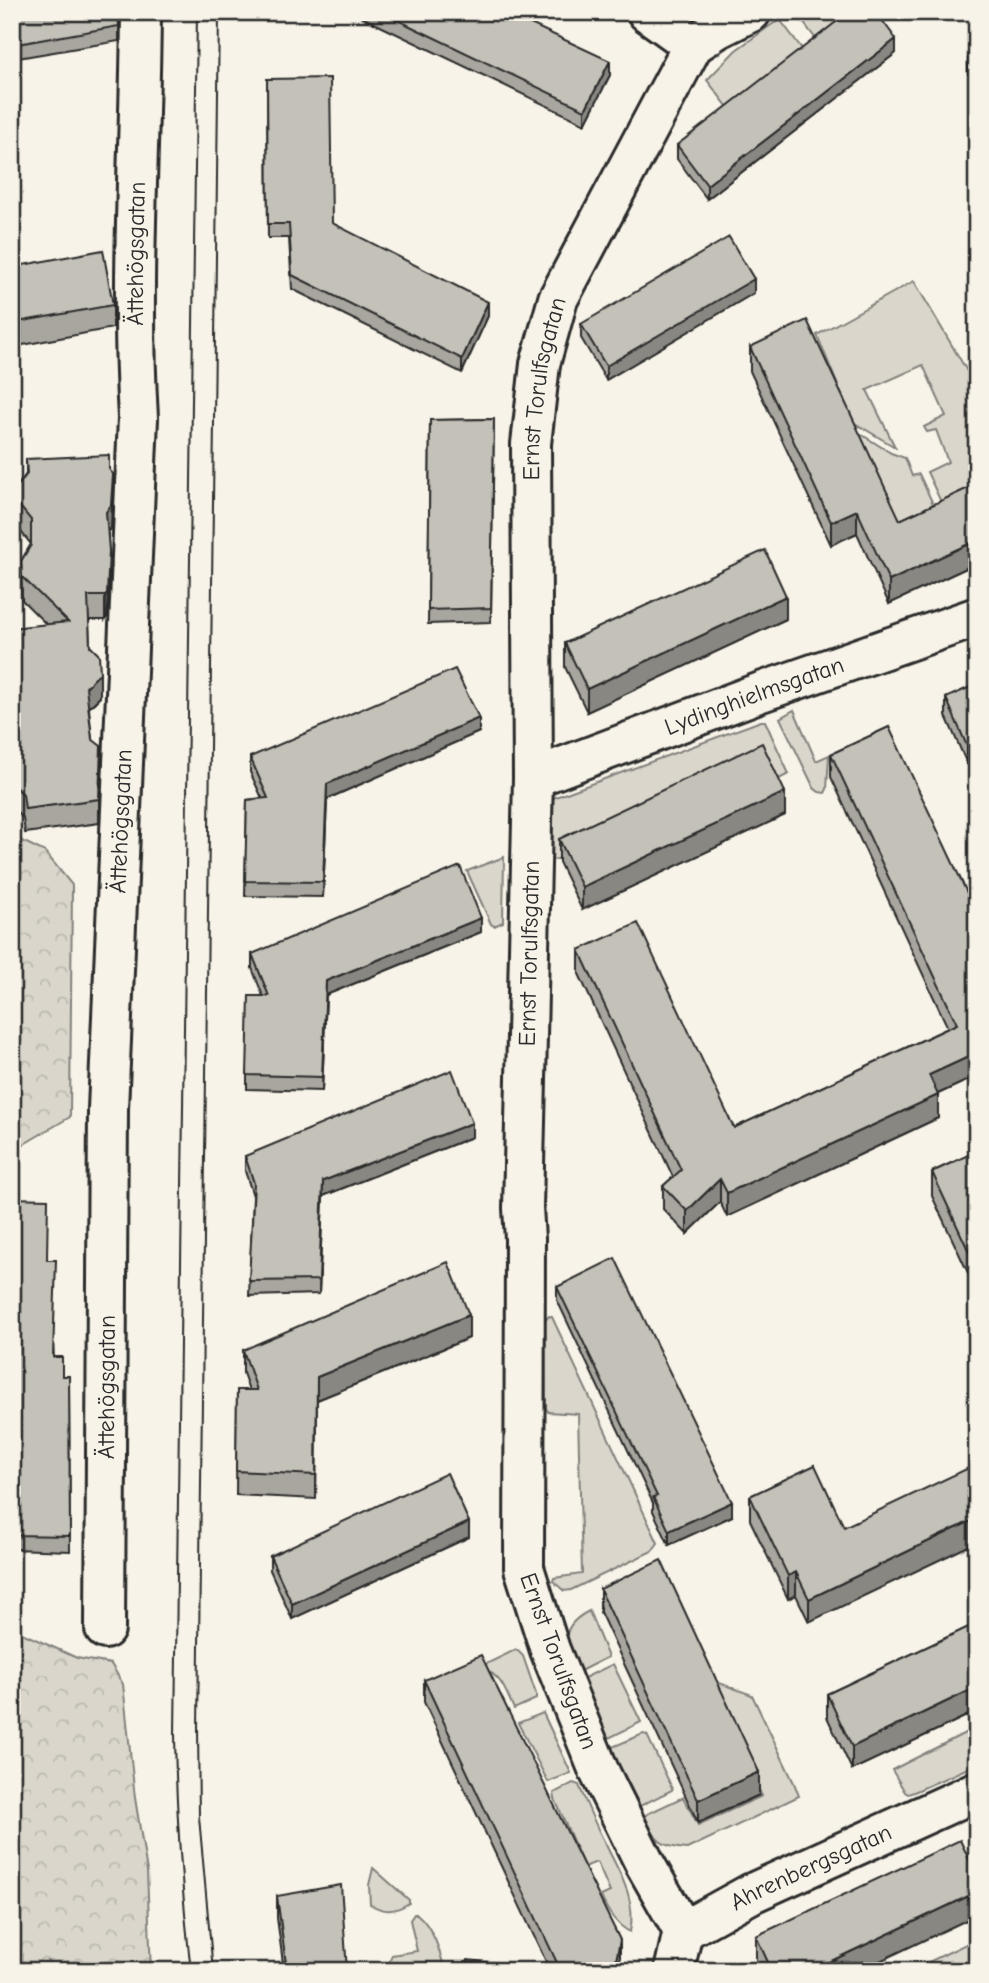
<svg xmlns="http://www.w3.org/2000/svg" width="989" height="1983" font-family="'Comic Neue',sans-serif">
<defs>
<pattern id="forest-crowns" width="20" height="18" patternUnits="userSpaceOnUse" patternTransform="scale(1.75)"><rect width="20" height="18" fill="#dad6cc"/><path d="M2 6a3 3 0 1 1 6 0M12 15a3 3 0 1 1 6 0" fill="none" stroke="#bbb8af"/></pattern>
</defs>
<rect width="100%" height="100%" fill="#f7f3e8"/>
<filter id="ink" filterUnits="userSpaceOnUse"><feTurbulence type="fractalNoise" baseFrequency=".0143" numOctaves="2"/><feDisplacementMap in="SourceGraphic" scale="14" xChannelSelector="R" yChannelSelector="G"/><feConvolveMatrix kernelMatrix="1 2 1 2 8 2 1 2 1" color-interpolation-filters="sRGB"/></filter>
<g filter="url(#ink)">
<g fill="#dad6cc" stroke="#82807c" stroke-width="2">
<path d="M799 12H851L819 43 797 14Z"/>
<path d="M781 21 806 54 731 111 707 80 736 50 774 23Z"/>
<path d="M914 281 977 388V503L948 517 927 472 948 462 936 430 927 432 924 427 946 416 923 365 867 390 895 447 853 422 817 335Z"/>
<path d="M856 431 891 453 905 458 912 476 919 474 941 521 904 537Z"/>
<path d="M794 710 816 761 829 755 827 789 825 793 819 792 814 788 780 718Z"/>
<path d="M761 721H765L789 774 773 782 764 764 555 860 552 859 553 798Z"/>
<path d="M504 857 503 922 494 926 491 924 467 871Z"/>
<path d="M549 1316 552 1317 658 1543 652 1551 571 1590 564 1591 553 1581 554 1578 582 1574 578 1414 548 1412 546 1408 545 1321Z"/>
<path d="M589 1611 608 1657 578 1672C567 1644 556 1628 589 1611Z"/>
<path d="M515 1650 518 1651 523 1656 536 1694V1699L514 1709C505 1690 503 1678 483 1668L486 1664Z"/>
<path d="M613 1664 641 1722 607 1739 581 1682 582 1679Z"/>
<path d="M714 1681 752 1695 794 1783 799 1796 687 1849C661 1847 655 1841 645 1817L647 1814 683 1797 698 1825 762 1796 724 1713Z"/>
<path d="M543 1713 571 1773 548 1782 518 1723Z"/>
<path d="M977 1727V1764L914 1792 908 1794 905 1792 892 1770Z"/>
<path d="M643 1734 647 1735 672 1788V1790L640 1806 610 1748Z"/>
<path d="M573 1783 579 1785C587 1806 596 1826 606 1845 620 1874 637 1900 630 1932 615 1924 607 1911 601 1896L610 1892 597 1862 584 1867 555 1799 554 1793Z"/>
<path d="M373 1868 409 1900V1903C395 1912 384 1913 370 1904L369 1885Z"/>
<path d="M414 1914H417C433 1927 440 1951 445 1971H384L388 1966 392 1955 417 1951 410 1920Z"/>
<path d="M970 1942 977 1944V1971H910Z"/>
</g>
<g fill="url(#forest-crowns)" stroke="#82807c" stroke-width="2">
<path d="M12 836 45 852 72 885 70 1117 12 1151Z"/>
<path d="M12 1626 13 1629 77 1658 111 1664 123 1684 135 1798 147 1871 151 1971H12Z"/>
</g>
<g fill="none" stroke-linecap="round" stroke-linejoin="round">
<g stroke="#2b2b2b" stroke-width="44">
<g id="minor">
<path d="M647 12 693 45"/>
<path id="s1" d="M533 778 761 692 977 617"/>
<path id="s2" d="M105 1629 108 1109 138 418C130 283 140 147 141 12"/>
<path id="s3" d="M683 1931 645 1864 599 1771 550 1650 524 1568 525 1239 523 1208 533 778 531 444 540 364 558 299 693 45 717 29 751 12"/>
<path id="s4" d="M674 1971 683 1931 752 1893 977 1791"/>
</g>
</g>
<use href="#minor" stroke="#f7f3e8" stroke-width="38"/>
<g stroke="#2b2b2b" stroke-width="2">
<path d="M191 1971C182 1892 176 1813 175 1734L197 12"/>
<path d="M213 1971 199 1817 198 1728 219 12"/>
</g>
</g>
<g fill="#a9a69f" stroke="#2b2b2b" stroke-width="2">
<path d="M12 12 119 17V41L12 59Z"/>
<path d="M351 12H505L610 75 585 124Z"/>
<path d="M977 44V79L968 74V59Z"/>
<path d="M896 53 707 199 677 159V145Z"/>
<path d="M267 79 332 223 488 316 462 373 292 289 289 238H268Z"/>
<path d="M12 267 113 305V328L12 347Z"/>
<path d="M754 293 606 380 581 338V324Z"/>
<path d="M750 347 900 520 977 484V563L889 604 857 533 831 545 750 371Z"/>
<path d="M494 419 491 622 428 624 430 420Z"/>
<path d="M26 459 109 469 113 498 111 528 108 533 109 575 107 617 105 620H89L90 646 100 697 89 708 92 739 101 770 99 823 25 833 23 818 12 807V756L15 752 12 724V628L47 625 22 600 21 561 31 544 17 527 16 488 26 474Z"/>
<path d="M786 619 587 712 565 667V643Z"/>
<path d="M977 684V760L967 764 946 716V698Z"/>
<path d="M889 727 977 1076 938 1094V1118L727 1217 720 1202 687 1234 663 1209V1186L673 1177 579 974V950L734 1128 948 1028 831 777V754Z"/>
<path d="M479 732 327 799 323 897 245 896 247 800 262 798 250 772V757Z"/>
<path d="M785 815 582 910 559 862V839Z"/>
<path d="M481 932 326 995 322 1091 247 1089V1075L263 996 252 968V954Z"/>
<path d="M472 1137 323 1196 319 1294 249 1296 253 1196 245 1171V1156Z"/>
<path d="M977 1151V1292L932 1196V1172Z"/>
<path d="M12 1198 47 1260 54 1357 62 1376H69L70 1551 12 1549Z"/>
<path d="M557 1287 732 1516 669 1545 653 1511V1503L557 1300Z"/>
<path d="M469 1338 317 1400 316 1499 236 1495 237 1390H249L243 1373V1350Z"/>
<path d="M815 1465 809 1622 796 1595 788 1599 750 1520V1496Z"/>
<path d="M469 1537 292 1619 270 1570V1556Z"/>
<path d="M600 1589 759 1795 698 1823 600 1612Z"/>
<path d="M977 1623V1711L852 1770 827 1717V1694Z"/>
<path d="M424 1680 620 1962 618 1971H466L549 1968 424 1702Z"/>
<path d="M277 1896 347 1971H284L277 1918Z"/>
<path d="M756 1936 859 1971H761L756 1960Z"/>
</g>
<g fill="#898782" stroke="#2b2b2b" stroke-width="2">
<path d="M896 39V53L707 199V185Z"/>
<path d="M610 61V75L585 124V110Z"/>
<path d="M754 279V293L606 380V366Z"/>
<path d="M488 302V316L462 373V359Z"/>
<path d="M113 474 111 528 106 536V512Z"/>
<path d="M857 510V533L831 545V522Z"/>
<path d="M977 540V563L889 604V581Z"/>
<path d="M109 551 107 617 105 620V596Z"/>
<path d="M786 596V619L587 712V689Z"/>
<path d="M100 673V697L86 710V687Z"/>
<path d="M479 718V732L327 799 323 897 327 784Z"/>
<path d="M977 742V760L967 764V746Z"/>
<path d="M101 746V770L99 823V799Z"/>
<path d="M785 792V815L582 910V887Z"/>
<path d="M481 918V932L326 995 322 1091 326 981Z"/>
<path d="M977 1053V1076L929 1098V1075Z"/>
<path d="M938 1095V1118L727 1217V1193Z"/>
<path d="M472 1123V1137L323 1196 319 1294 323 1181Z"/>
<path d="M720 1179V1202L687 1234V1211Z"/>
<path d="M469 1315V1338L317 1400 316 1499 317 1377Z"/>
<path d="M732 1502V1516L669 1545V1531Z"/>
<path d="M977 1518V1542L809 1622V1599Z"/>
<path d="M469 1522V1537L292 1619V1604Z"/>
<path d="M796 1572V1595L788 1599V1576Z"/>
<path d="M977 1687V1711L852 1770V1747Z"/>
<path d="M759 1772V1795L698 1823V1800Z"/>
<path d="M977 1892V1915L859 1971H810Z"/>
<path d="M620 1940V1962L618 1971H614Z"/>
</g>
<g fill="#c4c1b9" stroke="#2b2b2b" stroke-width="2">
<path d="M12 12H118L119 26 12 45Z"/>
<path d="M381 12H505L610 61 585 110Z"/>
<path d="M849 12H876L896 39 707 185 677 145Z"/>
<path d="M977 44V65L968 59Z"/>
<path d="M330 78 332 223 488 302 462 359 292 275 289 224H268L267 79Z"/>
<path d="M729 237 754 279 606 366 581 324Z"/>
<path d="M103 250 113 305 12 323V267Z"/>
<path d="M807 320 900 520 977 484V540L889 581 857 510 831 522 750 347Z"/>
<path d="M494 419 491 608 428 610 430 420Z"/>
<path d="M109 455V469L113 474 111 505 106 512 109 551 107 594 105 596H88L90 646 99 655 100 673 86 687 92 739 101 746 99 799 25 809 23 794 12 784V756L17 749 12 701V628L68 622 22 577 21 561 31 545V520L17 503 16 488 27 474 26 459Z"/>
<path d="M765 550 786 596 587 689 565 643Z"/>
<path d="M455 669 479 718 327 784 323 882 245 881 247 800 268 798 250 757Z"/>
<path d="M977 684V742L967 746 946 698Z"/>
<path d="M889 727 977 914V1053L929 1075 938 1095 727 1193 720 1179 687 1211 663 1186 681 1170 579 950 638 923 734 1128 957 1024 831 754Z"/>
<path d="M762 743 785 792 582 887 559 839Z"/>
<path d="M460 866 481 918 326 981 322 1077 247 1075 249 996H269L252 954Z"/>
<path d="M452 1070 472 1123 323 1181 319 1280 249 1281 254 1183 245 1156Z"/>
<path d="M977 1151V1269L932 1172Z"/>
<path d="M12 1198 48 1199 47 1260H56L53 1357H62V1376H69L70 1536 12 1535Z"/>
<path d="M615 1258 732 1502 669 1531 653 1497 657 1496 557 1287Z"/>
<path d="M448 1262 469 1315 317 1377 316 1475 236 1471 237 1390H257L243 1350Z"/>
<path d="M977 1464V1518L809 1599 796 1572 788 1576 750 1496 815 1465 844 1527Z"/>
<path d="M447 1473 469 1522 292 1604 270 1556Z"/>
<path d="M661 1560 759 1772 698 1800 600 1589Z"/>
<path d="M977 1623V1687L852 1747 827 1694Z"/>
<path d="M481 1655 620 1940 614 1971H466L468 1960 560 1969 424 1680Z"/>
<path d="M960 1840 977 1876V1892L810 1971H772L756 1936Z"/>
<path d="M341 1885 347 1971H287L277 1896Z"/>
</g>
</g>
<g text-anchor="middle" stroke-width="5" stroke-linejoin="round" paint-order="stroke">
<g font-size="24" fill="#2b2b2b" stroke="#f7f3e8">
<text dy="8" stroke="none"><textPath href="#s2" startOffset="1376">Ättehögsgatan</textPath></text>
<text dy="8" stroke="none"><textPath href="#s3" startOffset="1578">Ernst Torulfsgatan</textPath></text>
<text dy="8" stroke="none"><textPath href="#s1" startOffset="236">Lydinghielmsgatan</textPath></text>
<text dy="8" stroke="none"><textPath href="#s2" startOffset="808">Ättehögsgatan</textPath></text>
<text dy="8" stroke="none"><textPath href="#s3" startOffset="1012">Ernst Torulfsgatan</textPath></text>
<text dy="8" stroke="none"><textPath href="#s2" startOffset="242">Ättehögsgatan</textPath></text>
<text transform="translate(559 1661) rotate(70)" y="8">Ernst Torulfsgatan</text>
<text dy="8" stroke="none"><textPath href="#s4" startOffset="184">Ahrenbergsgatan</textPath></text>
</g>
</g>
<rect width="989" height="1983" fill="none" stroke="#f7f3e8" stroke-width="42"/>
<rect x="21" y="21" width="947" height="1941" fill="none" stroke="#2b2b2b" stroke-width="2.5" filter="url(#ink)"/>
</svg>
